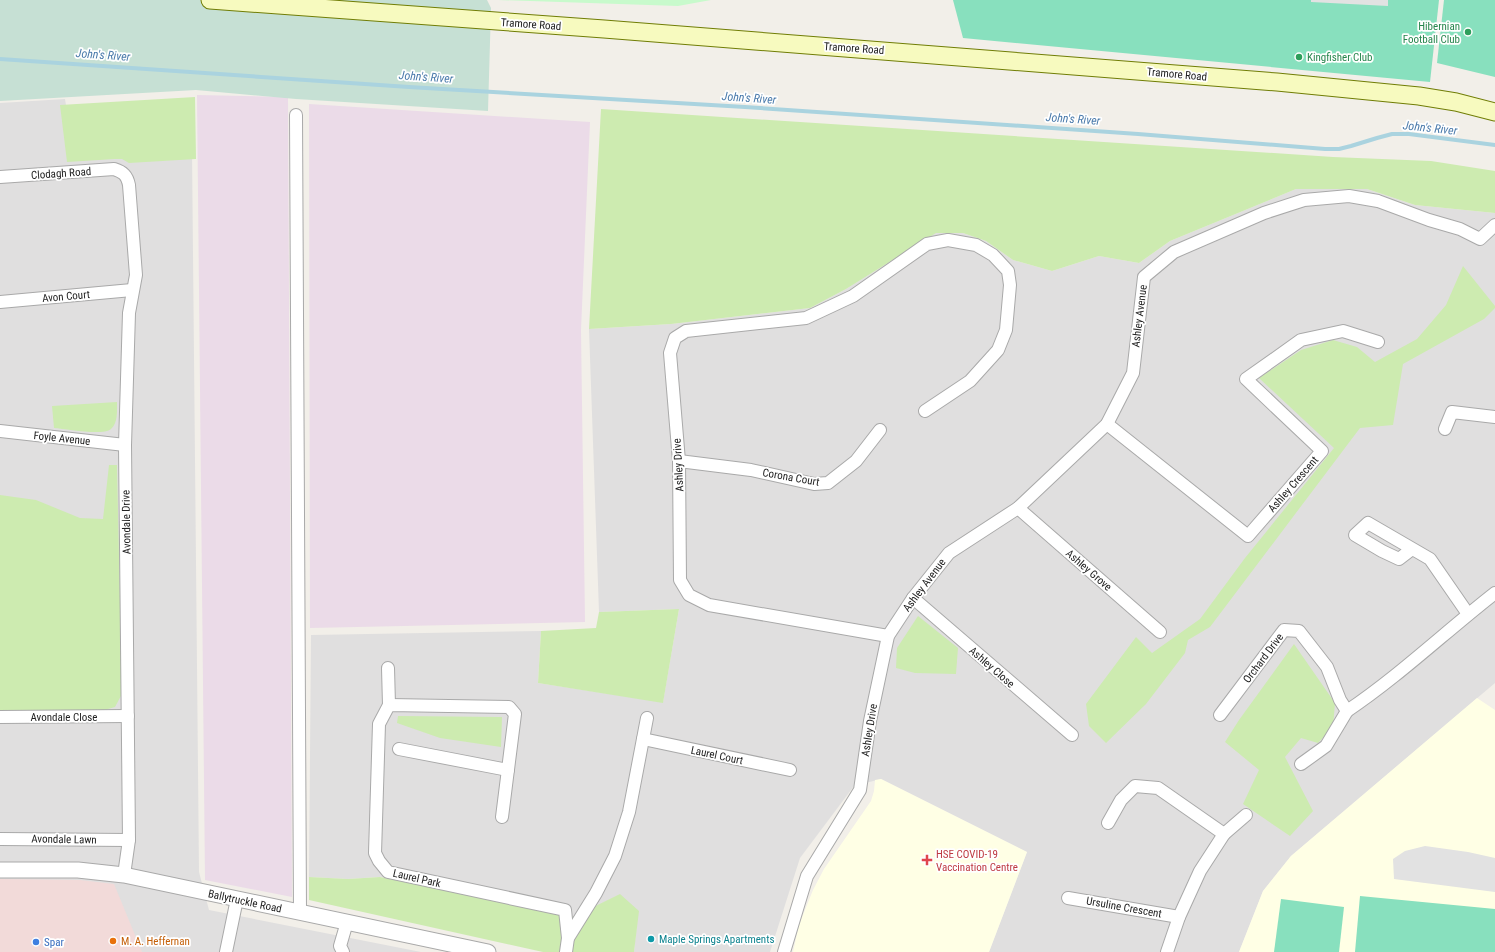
<svg xmlns="http://www.w3.org/2000/svg" width="1495" height="952" font-family="'Roboto Condensed',sans-serif">
<rect width="100%" height="100%" fill="#f2efe9"/>
<g fill="#e0dfdf">
<path d="M65 99 74 153 192 151 199 872 209 910 421 952H0V103Z"/>
<path d="M1296 189H1367L1415 205 1495 213V683L1291 856 1263 891 1239 952H989L1027 852 881 779 854 786 800 858 770 952H634L638 911 620 895 573 917 380 877 348 879 309 877 311 635 541 631 538 683 663 702 679 609 599 612 589 329 671 324 810 308 846 289 935 233H963L986 241 1013 260 1052 271 1099 256 1139 263 1170 241Z"/>
</g>
<path fill="#f2dad9" d="M0 879 80 880 114 884 142 952H0Z"/>
<g fill="#ebdbe8">
<path d="M197 95 288 97 292 897 205 880Z"/>
<path d="M309 104 590 122 581 330 585 622 310 628Z"/>
</g>
<g fill="#ffffe5">
<path d="M1477 698 1495 710V952H1239L1263 891 1291 856Z"/>
<path d="M881 779 1027 852 989 952H793L799 925 813 890 824 869 871 801 874 791 875 780Z"/>
</g>
<g fill="#cdebb0">
<path d="M195 97 196 159 129 163 122 159H115L67 162 60 105Z"/>
<path d="M601 109 1333 157 1431 161 1495 171V213L1415 205 1367 189H1296L1170 241 1139 263 1099 256 1052 271 1013 260 986 241 963 233H936L846 289 810 308 671 324 589 329Z"/>
<path d="M1463 266 1495 306V308L1484 319 1403 364 1393 425 1360 428 1210 627 1188 640 1185 653 1146 704 1106 743 1089 726 1086 704 1136 637 1152 653 1200 619 1245 558 1334 448 1259 378 1301 350 1333 340 1357 347 1375 362 1417 339 1446 305Z"/>
<path d="M117 402C117 411 118 423 111 429 103 436 66 429 54 428L52 406Z"/>
<path d="M109 465H117L122 694 115 707 101 711H0V495L36 500 80 518 103 519Z"/>
<path d="M679 609 663 703 538 683 541 631 596 628 599 612Z"/>
<path d="M918 616 958 648 956 674 915 673 896 668 897 648Z"/>
<path d="M1294 644 1335 703 1333 727 1318 743 1301 738 1285 757 1313 811 1290 836 1243 804 1259 770 1225 742 1239 720Z"/>
<path d="M398 716 502 717 501 747 440 738 397 723Z"/>
<path d="M309 877 348 879 380 877 573 917 620 894 639 911 634 952H543L309 900Z"/>
</g>
<path fill="#c6e0d4" d="M0 0H487L491 8 488 111 296 99 196 90 0 101Z"/>
<path fill="#c8facc" d="M498 0H711L678 6Z"/>
<g fill="#88e0be">
<path d="M953 0H1439L1430 82 963 38Z"/>
<path d="M1444 0H1495V77L1437 63Z"/>
<path d="M1360 896 1495 909V952H1355Z"/>
<path d="M1281 899 1344 907 1339 952H1274Z"/>
</g>
<g fill="#e2e2e2">
<path d="M1311 0H1388V6L1311 2Z"/>
<path d="M1425 846 1468 852 1495 858V892L1394 879 1393 859 1405 851Z"/>
</g>
<g fill="none" stroke-linecap="round" stroke-linejoin="round">
<path stroke="#aad3df" stroke-width="4" d="M0 59 409 87 745 107 1138 134 1325 149H1339L1351 146 1377 138 1392 134H1409L1495 145"/>
<g stroke="#a9a9a9" stroke-width="14">
<g id="minor">
<path d="M296 115 300 912"/>
<path d="M0 177 114 169C123 172 127 175 129 185L136 275 129 313 125 445 129 840 124 875"/>
<path d="M0 302 132 290"/>
<path d="M1107 424 1248 536 1322 451 1246 379 1301 340 1343 331 1378 342"/>
<path d="M1445 429 1452 412 1495 417"/>
<path d="M0 431 125 445"/>
<path d="M679 461 751 470 814 484 828 483 856 461 880 430"/>
<path d="M1018 508 1160 632"/>
<path d="M1412 549 1399 559 1382 551 1355 535 1368 523 1430 559 1468 614"/>
<path d="M913 598 1072 735"/>
<path d="M888 636 709 605 689 595 680 580 679 461 670 353 675 338 686 331 806 318 853 296 927 244 948 240 976 245 993 255 1008 271 1010 285 1006 330 998 350 970 381 925 411"/>
<path d="M388 668 389 705"/>
<path d="M1220 715 1284 630 1299 631 1327 667 1340 700 1347 711C1399 676 1445 632 1495 593"/>
<path d="M0 717 128 716"/>
<path d="M643 739 790 770"/>
<path d="M399 749 508 770"/>
<path d="M1301 764 1326 746 1347 711"/>
<path d="M502 817 515 714 509 707 389 705 379 724 375 853 379 861 388 872 565 910 568 938"/>
<path d="M1108 823 1121 800 1135 786 1158 788 1224 834 1200 871 1179 917 1167 952"/>
<path d="M1224 834 1246 815"/>
<path d="M0 839 129 840"/>
<path d="M1068 898 1179 917"/>
<path d="M226 952 237 899"/>
<path d="M343 952 340 946 347 922"/>
<path d="M566 952 568 938 596 893 615 856 629 812 647 718"/>
<path d="M784 952 807 876 860 790 870 721 888 636 913 598 949 553 1018 508 1107 424 1133 373 1144 277 1174 252 1264 213 1304 200 1349 196 1378 201 1429 220 1460 229 1480 239 1495 225"/>
</g>
</g>
<g stroke="#a9a9a9" stroke-width="17">
<path id="tertiary" d="M0 870H78L124 875 488 952"/>
</g>
<g stroke="#707d05" stroke-width="19">
<path id="secondary" d="M210 0 604 29 1277 82 1419 96 1456 102 1495 112"/>
</g>
<use href="#minor" stroke="#fff" stroke-width="12"/>
<use href="#tertiary" stroke="#fff" stroke-width="15"/>
<use href="#secondary" stroke="#f7fabf" stroke-width="17"/>
</g>
<g fill="#2e9e5b" stroke="#fff" stroke-width="1.5">
<circle cx="1468" cy="32" r="4"/>
<circle cx="1299" cy="57" r="4"/>
</g>
<path fill="#e0444e" stroke="#fff" stroke-width="1.5" d="M925 854h4v4h4v4h-4v4h-4v-4h-4v-4h4z"/>
<circle fill="#0f9aa8" stroke="#fff" stroke-width="1.5" cx="651" cy="939" r="4"/>
<circle fill="#e8710a" stroke="#fff" stroke-width="1.5" cx="113" cy="941" r="4"/>
<circle fill="#3f7fe0" stroke="#fff" stroke-width="1.5" cx="36" cy="942" r="4"/>
<g text-anchor="middle" stroke-width="3.5" stroke-linejoin="round" paint-order="stroke">
<g font-size="11" fill="#222" stroke="#fff">
<text transform="translate(531 24) rotate(4)" y="4">Tramore Road</text>
<text transform="translate(854 48) rotate(4)" y="4">Tramore Road</text>
<text transform="translate(1177 74) rotate(5)" y="4">Tramore Road</text>
<text transform="translate(61 173) rotate(-4)" y="4">Clodagh Road</text>
<text transform="translate(66 296) rotate(-5)" y="4">Avon Court</text>
<text transform="translate(1139 316) rotate(-83)" y="4">Ashley Avenue</text>
<text transform="translate(62 438) rotate(6)" y="4">Foyle Avenue</text>
<text transform="translate(678 465) rotate(-93)" y="4">Ashley Drive</text>
<text transform="translate(791 477) rotate(10)" y="4">Corona Court</text>
<text transform="translate(1293 484) rotate(-49)" y="4">Ashley Crescent</text>
<text transform="translate(126 522) rotate(-91)" y="4">Avondale Drive</text>
<text transform="translate(1089 570) rotate(41)" y="4">Ashley Grove</text>
<text transform="translate(924 585) rotate(-53)" y="4">Ashley Avenue</text>
<text transform="translate(1263 658) rotate(-53)" y="4">Orchard Drive</text>
<text transform="translate(992 667) rotate(41)" y="4">Ashley Close</text>
<text x="64" y="721">Avondale Close</text>
<text transform="translate(869 730) rotate(-81)" y="4">Ashley Drive</text>
<text transform="translate(717 755) rotate(12)" y="4">Laurel Court</text>
<text transform="translate(64 839) rotate(1)" y="4">Avondale Lawn</text>
<text transform="translate(417 878) rotate(13)" y="4">Laurel Park</text>
<text transform="translate(245 901) rotate(12)" y="4">Ballytruckle Road</text>
<text transform="translate(1124 907) rotate(10)" y="4">Ursuline Crescent</text>
</g>
<g font-size="11" fill="#27864d" stroke="#fff" text-anchor="end">
<text x="1460" y="30">Hibernian<tspan x="1460" dy="13">Football Club</tspan></text>
<text x="1307" y="61" text-anchor="start">Kingfisher Club</text>
</g>
<g font-size="11" fill="#be3a42" stroke="#fff" text-anchor="start">
<text x="936" y="858">HSE COVID-19<tspan x="936" dy="13">Vaccination Centre</tspan></text>
</g>
<g font-size="11" fill="#0d838f" stroke="#fff" text-anchor="start">
<text x="659" y="943">Maple Springs Apartments</text>
</g>
<g font-size="11" fill="#c56008" stroke="#fff" text-anchor="start">
<text x="121" y="945">M. A. Heffernan</text>
</g>
<g font-size="11" fill="#366cbe" stroke="#fff" text-anchor="start">
<text x="44" y="946">Spar</text>
</g>
<g font-size="12" font-style="italic" fill="#4a7aab" stroke="#fff">
<text transform="translate(103 55) rotate(4)" y="4">John's River</text>
<text transform="translate(426 77) rotate(4)" y="4">John's River</text>
<text transform="translate(749 98) rotate(4)" y="4">John's River</text>
<text transform="translate(1073 119) rotate(4)" y="4">John's River</text>
<text transform="translate(1430 128) rotate(6)" y="4">John's River</text>
</g>
</g>
</svg>
